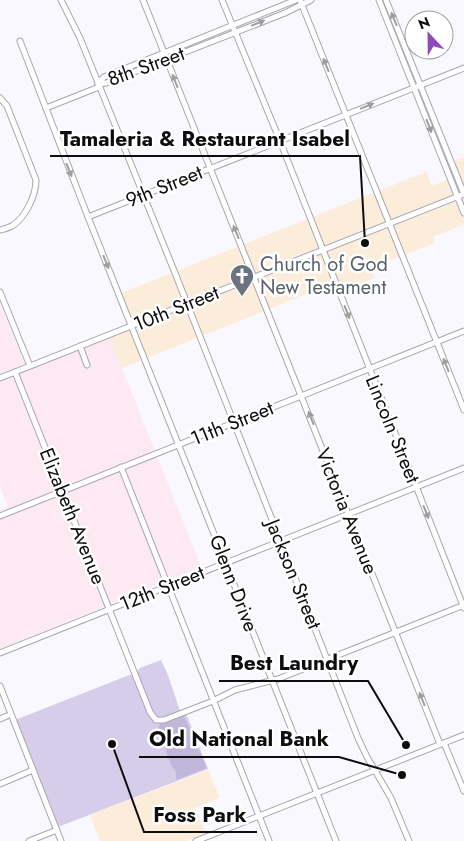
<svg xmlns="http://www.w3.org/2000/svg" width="464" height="841" font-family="Jost,sans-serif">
<rect width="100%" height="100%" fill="#f9f8ff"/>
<g fill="#fbedd9">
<path d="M464 157V190L128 323 116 295 426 172 432 186 454 177 448 163Z"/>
<path d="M464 198V224L433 237 435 243 371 268 375 278 338 292 334 283 122 368 110 338Z"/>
<path d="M208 770 220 798 195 808 206 833 187 841H100L90 815Z"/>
</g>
<g fill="#fce9f2">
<path d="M0 305 25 364 0 374Z"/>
<path d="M110 338 201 567 0 649V510L8 507 0 486V381Z"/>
</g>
<g fill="#d5cdea">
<path d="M420 92 459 188 458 189 419 94Z"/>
<path d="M161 660 168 675 180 711 186 713 208 769 58 827 15 720 137 672 140 668Z"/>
</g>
<path fill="#c1b7da" d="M181 716H184L207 768 176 780V772L171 765 158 728 160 724Z"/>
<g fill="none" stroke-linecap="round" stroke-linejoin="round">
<g stroke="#a8a5b0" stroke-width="7">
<g id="minor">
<path d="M61 0 80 38 175 273 358 738 367 757 391 798 409 841"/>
<path d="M143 0 440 744"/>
<path d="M222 0 280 141 464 608"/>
<path d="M300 0 464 410"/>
<path d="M379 0 464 213"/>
<path d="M386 0 464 194"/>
<path d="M20 41 88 217 336 841"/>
<path d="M98 83 104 77 296 0"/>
<path d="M98 84 106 83 285 13 311 0"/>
<path d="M0 98 7 106 36 180C36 196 25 218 12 226 8 228 4 229 0 230"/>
<path d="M46 108 99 87"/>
<path d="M88 217 464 68"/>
<path d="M0 292 30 366"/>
<path d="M80 346 87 365"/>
<path d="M15 372 150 712 156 720H164L213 701 235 690 278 679 464 605"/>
<path d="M0 378 464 194"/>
<path d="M121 467 269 841"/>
<path d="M0 516 464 331"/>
<path d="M0 653 464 468"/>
<path d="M0 686 61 841"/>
<path d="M0 719 7 716"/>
<path d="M444 743 464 791"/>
<path d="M0 784 33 770"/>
<path d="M29 841 57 830"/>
<path d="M196 841 464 735"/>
</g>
</g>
<use href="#minor" stroke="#fff" stroke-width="5"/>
</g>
<defs><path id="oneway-solid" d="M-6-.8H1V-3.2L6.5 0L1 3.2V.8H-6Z" transform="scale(1.25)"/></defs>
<g fill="#9e9e9f">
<use href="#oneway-solid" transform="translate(394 19) rotate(-112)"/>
<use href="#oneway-solid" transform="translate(258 23) rotate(-22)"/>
<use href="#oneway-solid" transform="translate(326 65) rotate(-112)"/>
<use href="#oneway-solid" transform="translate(175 81) rotate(-112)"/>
<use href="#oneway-solid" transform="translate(367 106) rotate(-22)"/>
<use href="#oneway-solid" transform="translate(429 126) rotate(68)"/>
<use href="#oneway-solid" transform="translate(69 170) rotate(68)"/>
<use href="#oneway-solid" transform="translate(236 232) rotate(-112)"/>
<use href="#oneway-solid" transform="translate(106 262) rotate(68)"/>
<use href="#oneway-solid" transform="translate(347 312) rotate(68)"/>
<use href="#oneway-solid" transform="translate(446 365) rotate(-112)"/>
<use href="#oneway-solid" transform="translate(311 418) rotate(-112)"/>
<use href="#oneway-solid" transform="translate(426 512) rotate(68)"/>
<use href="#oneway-solid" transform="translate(422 699) rotate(-112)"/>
</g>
<defs>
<g id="church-pin" transform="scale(1.25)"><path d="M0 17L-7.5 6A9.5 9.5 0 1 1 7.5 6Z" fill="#6b7280" stroke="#fff"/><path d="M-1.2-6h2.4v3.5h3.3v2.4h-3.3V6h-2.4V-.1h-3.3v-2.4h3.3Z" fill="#fff"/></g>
</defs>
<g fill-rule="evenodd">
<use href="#church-pin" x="242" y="276"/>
</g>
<g text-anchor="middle" stroke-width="5" stroke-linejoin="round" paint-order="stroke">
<g font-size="20" fill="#0d0c0f" stroke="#fff">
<text transform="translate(146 66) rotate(-20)" y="7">8th Street</text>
<text transform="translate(164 186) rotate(-22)" y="7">9th Street</text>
<text transform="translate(176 308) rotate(-22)" y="7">10th Street</text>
<text transform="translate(232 423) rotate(-22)" y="7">11th Street</text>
<text transform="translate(393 429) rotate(68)" y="7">Lincoln Street</text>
<text transform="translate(347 511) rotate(68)" y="7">Victoria Avenue</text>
<text transform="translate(73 516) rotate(68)" y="7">Elizabeth Avenue</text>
<text transform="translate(294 574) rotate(68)" y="7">Jackson Street</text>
<text transform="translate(234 583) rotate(69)" y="7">Glenn Drive</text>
<text transform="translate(162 588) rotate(-22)" y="7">12th Street</text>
</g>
<g font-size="20" fill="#5b616d" stroke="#fff" text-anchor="start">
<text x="260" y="271">Church of God<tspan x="260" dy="23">New Testament</tspan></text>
</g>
</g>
<path fill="none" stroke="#0d0c0f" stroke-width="2" d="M365 243L360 156H50M406 745L368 681H219M402 775L339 757H139M112 744L144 832H257"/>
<g fill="#0d0c0f" stroke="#fff" stroke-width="2">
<circle cx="365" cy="243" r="5"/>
<circle cx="406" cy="745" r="5"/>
<circle cx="402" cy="775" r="5"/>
<circle cx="112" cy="744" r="5"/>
</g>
<g font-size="21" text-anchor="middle" font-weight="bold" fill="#0d0c0f" stroke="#fff" stroke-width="5" stroke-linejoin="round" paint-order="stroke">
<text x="205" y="146">Tamaleria &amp; Restaurant Isabel</text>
<text x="294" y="670">Best Laundry</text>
<text x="239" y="746">Old National Bank</text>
<text x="200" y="822">Foss Park</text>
</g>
<g transform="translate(429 35) rotate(338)"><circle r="24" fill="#ffffff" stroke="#9e9e9f"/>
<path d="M0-4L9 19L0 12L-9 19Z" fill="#8f49bd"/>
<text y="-8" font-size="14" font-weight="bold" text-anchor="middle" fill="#0d0c0f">N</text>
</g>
</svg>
